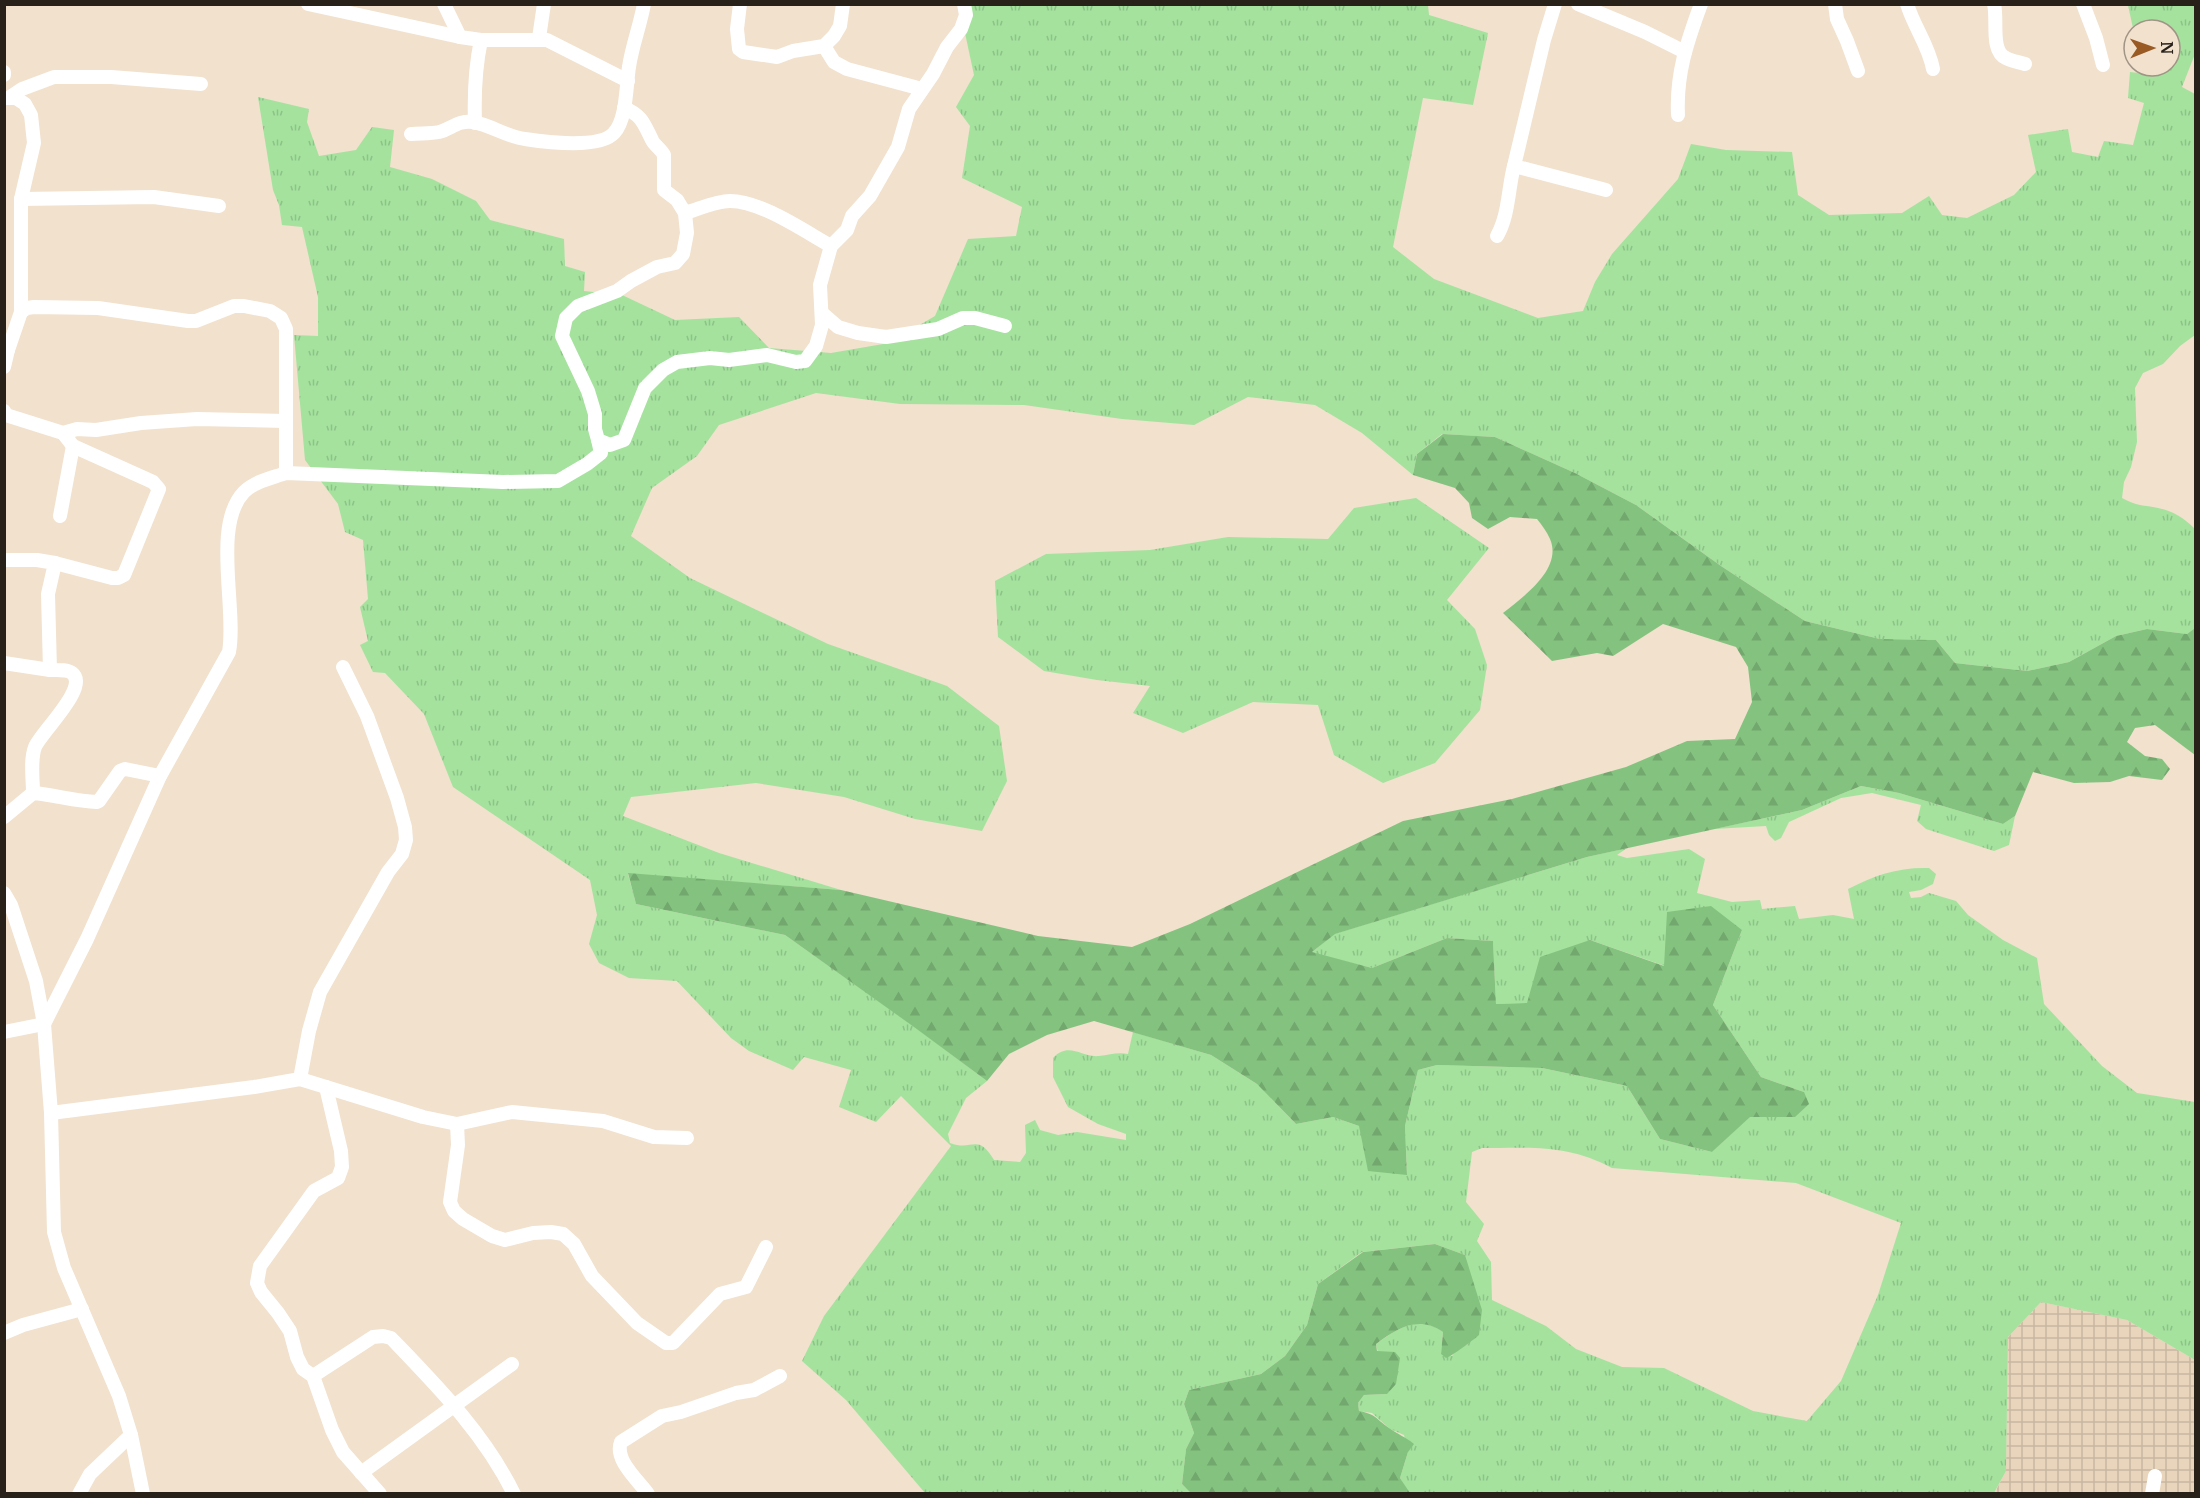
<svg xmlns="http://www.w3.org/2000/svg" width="2200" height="1498" font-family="Merriweather,serif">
<defs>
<pattern id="industrial-grid" width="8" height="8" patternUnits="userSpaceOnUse" patternTransform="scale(1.5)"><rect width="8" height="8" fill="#e9d5bc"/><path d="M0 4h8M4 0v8" fill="none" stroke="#c8b7a1"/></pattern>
<pattern id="grass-tufts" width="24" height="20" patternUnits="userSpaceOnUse" patternTransform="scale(1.5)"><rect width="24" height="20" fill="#a4e29e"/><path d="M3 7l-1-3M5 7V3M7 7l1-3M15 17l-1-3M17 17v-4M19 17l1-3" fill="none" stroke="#8dc288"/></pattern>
<pattern id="forest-firs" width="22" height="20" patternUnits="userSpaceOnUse" patternTransform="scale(1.5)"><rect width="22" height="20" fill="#84c37f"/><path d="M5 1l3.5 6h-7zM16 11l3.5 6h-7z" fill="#72a76d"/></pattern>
</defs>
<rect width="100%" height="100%" fill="#f1e1cd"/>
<path fill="url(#industrial-grid)" d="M2041 1302 2127 1320 2195 1360V1493L1994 1494 2006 1471 2008 1337Z"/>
<g fill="url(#grass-tufts)" fill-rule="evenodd">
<path d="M969 5H1428L1429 15 1488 33 1473 105 1423 98 1393 247 1434 279 1538 318 1583 311 1595 282 1612 254 1678 179 1691 144 1726 150 1792 152 1798 195 1829 215 1902 213 1929 196 1942 215 1967 218 2014 195 2036 172 2028 135 2068 129 2072 152 2098 157 2104 141 2133 145 2144 103 2128 98 2130 72 2147 74 2162 69 2161 66H2170V30H2134V33L2128 5H2194L2196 11 2195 54 2182 87 2195 94V335L2180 346 2163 364 2143 373 2135 388 2137 442 2131 467 2124 482 2122 498C2136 506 2144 505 2158 508 2173 511 2184 518 2195 529V628L2187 634 2147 629 2116 636 2069 662 2027 671 1955 663 1936 640 1880 639 1805 621 1721 566 1636 505 1575 473 1495 437 1442 434 1417 454 1413 475 1362 433 1315 405 1248 397 1194 425 1122 419 1024 405 900 404 816 393 719 425 697 456 652 488 631 536 690 578 828 644 947 686 999 726 1007 781 982 831 915 819 844 797 756 783 631 797 623 816 719 853 841 890 628 874 636 904 785 935 915 1027 987 1081 966 1098 948 1134 950 1143C973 1152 977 1132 994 1160L1020 1162 1026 1153 1025 1125 1035 1120 1040 1130 1058 1135 1077 1132 1126 1140V1134L1098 1124 1068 1107 1053 1077V1058C1069 1041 1082 1058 1099 1056 1110 1055 1117 1052 1128 1054L1133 1032 1211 1055 1257 1084 1296 1124 1333 1117 1359 1126 1407 1174 1405 1126 1418 1070 1437 1065 1542 1068 1627 1086 1660 1139 1712 1152 1750 1116 1794 1117 1804 1092 1761 1077 1713 1005 1742 930 1665 966 1590 940 1528 1003 1496 1004 1493 941 1447 938 1372 968 1311 953 1334 934 1587 857 1627 848 1617 855 1627 858 1689 849 1705 859 1697 893 1732 902 1760 900 1762 909 1795 906 1799 919 1833 915 1854 919 1848 889C1875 875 1899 867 1929 868L1936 874 1933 884 1921 890 1909 892 1911 898 1921 897 1929 893 1956 901 1968 915 2003 940 2037 958 2044 1004 2102 1066 2137 1093 2195 1102V1360L2127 1320 2041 1302 2008 1337 2006 1471 1994 1493H1409L1400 1478 1408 1452 1404 1435 1390 1429 1372 1413 1359 1411 1358 1403 1364 1395 1387 1394 1376 1344C1399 1328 1418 1314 1443 1332L1441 1354 1452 1356 1459 1347 1467 1345 1465 1255 1435 1244 1362 1252 1318 1284 1307 1325 1285 1356 1261 1374 1189 1390 1184 1404 1194 1433 1186 1449 1182 1484 1192 1493H925L846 1400 802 1361 824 1316 951 1146 901 1096 876 1122 839 1107 851 1070 804 1057 793 1070 749 1051 731 1038 677 981 629 978 599 963 589 944 597 915 590 880 453 787 424 714 385 673 373 672 360 645 368 641 360 607 368 599 363 540 345 532 338 504 305 460 294 335 318 336V297L302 227 282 225 279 205 273 190 258 97 309 109 307 122 319 156 356 150 372 127 394 130 390 167 432 179 476 201 490 220 564 239 565 266 585 272 584 291 622 295 675 320 739 317 769 348 831 353 889 343 935 316 968 239 1016 236 1022 207 962 178 970 126 956 107 974 75 965 33ZM1482 1148C1531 1148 1567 1144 1612 1168L1796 1183 1901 1223 1878 1295 1841 1381 1807 1421 1753 1411 1664 1368 1622 1367 1576 1349 1546 1326 1492 1300 1491 1262 1477 1241 1484 1224 1466 1202 1472 1152Z"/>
<path d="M1416 498 1489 548 1447 600 1475 629 1487 665 1480 710 1435 763 1383 783 1334 755 1318 705 1253 702 1183 733 1133 713 1150 686 1097 680 1044 671 998 637 995 581 1046 554 1150 550 1228 537 1328 539 1354 508Z"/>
<path d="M1861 786 1899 793 2003 824 2015 816 2009 845 1994 851 1926 829 1917 821 1921 805 1872 793 1841 798 1789 822 1781 838 1775 841 1769 835 1766 826 1714 829 1802 810Z"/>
</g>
<g fill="url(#forest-firs)">
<path d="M1443 434 1495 437 1575 473 1636 505 1721 566 1805 621 1880 639 1936 640 1955 663 2027 671 2069 662 2116 636 2147 629 2187 634 2195 628V755L2155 725 2135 728 2127 742 2145 756 2162 759 2170 769 2162 780 2129 776 2110 782 2074 783 2033 772 2015 816 2003 824 1899 793 1861 786 1802 810 1587 857 1335 934 1312 952 1372 968 1447 938 1493 941 1496 1004 1527 1003 1540 957 1590 940 1664 966 1667 912 1711 906 1742 930 1713 1005 1761 1077 1804 1092 1809 1104 1795 1117H1750L1712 1152 1660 1139 1627 1086 1542 1068 1437 1065 1418 1070 1405 1126 1407 1175 1368 1171 1359 1126 1333 1117 1296 1124 1257 1084 1211 1055 1094 1021 1047 1035 1009 1054 987 1081 914 1027 785 935 636 904 628 873 841 890 1038 936 1132 947 1190 924 1403 821 1512 799 1626 767 1687 741 1735 739 1752 702 1748 667 1736 647 1663 624 1613 656 1597 653 1552 661 1503 613C1523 597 1563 569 1550 539 1547 532 1542 525 1537 519L1510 517 1488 529 1472 518 1469 503 1455 488 1413 475 1417 454Z"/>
<path d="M1435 1244 1465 1255 1482 1310 1479 1335C1472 1341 1452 1356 1446 1358L1441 1354 1443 1332C1418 1315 1398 1328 1376 1344L1377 1351 1395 1352 1400 1358 1396 1384 1387 1394 1364 1395 1358 1403 1359 1411C1376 1414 1376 1419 1389 1428 1397 1434 1406 1437 1414 1444L1408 1452 1400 1478 1410 1493 1192 1494 1182 1484 1186 1449 1194 1433 1184 1404 1189 1390 1261 1374 1285 1356 1307 1325 1318 1284 1363 1252Z"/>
</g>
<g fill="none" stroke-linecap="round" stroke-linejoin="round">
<g stroke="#fff" stroke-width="14">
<path d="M308 4 460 37"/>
<path d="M444 4 460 37 481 40C475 68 474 94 475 123"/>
<path d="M740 4 737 29 739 49 743 52 777 57 793 51 824 46 834 36 840 26 843 4"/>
<path d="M1555 4 1544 40 1514 166 1606 190"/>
<path d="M1578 4 1645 32 1685 52"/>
<path d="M1835 4 1837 19 1847 41 1858 71"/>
<path d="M1907 4C1914 27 1929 46 1933 69"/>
<path d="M1994 4C1998 20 1990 51 2006 58 2011 61 2019 62 2025 64"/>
<path d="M2083 4 2096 38 2103 65"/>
<path d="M539 38 544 4"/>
<path d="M481 40H547L628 81"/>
<path d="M824 46 834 62 847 69 922 89"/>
<path d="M4 72V75"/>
<path d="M10 97 22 89 54 77H111L201 84"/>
<path d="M4 98H16L25 104 31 115 34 143 21 199V312L8 350H4"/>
<path d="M624 108C642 115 644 124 652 140 654 145 661 149 664 155V190L677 200 685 213 687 233 683 254 675 263 657 267 631 281 617 291 578 306 566 318 562 336 588 391 595 414V429L598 440 610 445 624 440 645 388 663 370 677 362 710 358 729 360 767 355 796 362 805 361 816 346 822 325 820 285 831 246 847 230 852 216 870 196 898 147 909 109 933 74 947 47 961 29 966 15 964 4"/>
<path d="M1678 115C1676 74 1687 42 1701 4"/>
<path d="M411 134C420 133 430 134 439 132 451 129 458 120 473 122 491 125 507 137 525 139 545 142 600 149 614 133 627 119 626 85 629 67 632 46 640 26 644 4"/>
<path d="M21 199 154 197 219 206"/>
<path d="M685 213C699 209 716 201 730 201 761 201 804 231 831 246"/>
<path d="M1497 236C1509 215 1508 189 1514 166"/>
<path d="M21 312 27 308 34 307 98 308 188 321H196L234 306H244L270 311 281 318 286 329V473"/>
<path d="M822 313 838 327 858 333 886 337 938 329 963 318H975L1005 326"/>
<path d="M4 367 8 350"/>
<path d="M4 411 6 415 63 433 77 429 96 430 141 423 197 419 286 421"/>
<path d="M60 516 73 446"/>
<path d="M4 560H37L55 563 48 594 50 670C56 670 67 669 72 673 90 687 41 732 35 747 30 760 33 779 33 793"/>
<path d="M55 563 112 578H118L124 575 159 489 153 482 73 446 63 433"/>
<path d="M4 663 50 670"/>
<path d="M4 817 33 793C55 795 75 801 97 802L99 801 120 771 125 769 160 776"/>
<path d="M4 893 11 905 36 981 44 1024 51 1113 54 1232 64 1268 119 1396 131 1435 143 1494"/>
<path d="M4 1032 44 1024 87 939 160 776 229 652C237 609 212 525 244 492 255 481 272 478 286 473L503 482 558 481 587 464 601 453 598 440"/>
<path d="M300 1079 423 1117 457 1124 512 1112 603 1121 654 1137 687 1138"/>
<path d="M326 1087 341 1151 342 1167 338 1178 314 1191 260 1266 257 1283 261 1292 278 1313 290 1331 297 1357 303 1369 313 1376 332 1430 343 1452 380 1494"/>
<path d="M51 1113 254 1087 300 1079 309 1031 320 992 388 872 402 854 406 840 405 827 397 798 367 716 343 667"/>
<path d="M457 1124 458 1145 450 1202 454 1211 463 1219 492 1236 505 1240 533 1233 551 1232 563 1234 574 1244 592 1276 637 1323 666 1343H673L720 1294 746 1287 766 1247"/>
<path d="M4 1333 23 1325 82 1309"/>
<path d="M313 1376 373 1337 383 1336 391 1338C437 1386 484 1433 514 1494"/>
<path d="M361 1473 512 1364"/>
<path d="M79 1494 90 1474 131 1435"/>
<path d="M648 1494C638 1480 614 1460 621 1442L662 1416 681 1412 736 1393 754 1390 780 1376"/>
<path d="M2152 1494 2155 1476"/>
</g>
</g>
<rect width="2200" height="1498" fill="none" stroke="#27211a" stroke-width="12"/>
<g transform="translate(2152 48) rotate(89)"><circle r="28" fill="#f1e1cd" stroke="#a09485" stroke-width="1.5"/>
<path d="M0-4.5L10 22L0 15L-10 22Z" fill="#9a5a23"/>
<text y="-9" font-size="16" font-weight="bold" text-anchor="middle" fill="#27211a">N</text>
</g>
</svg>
